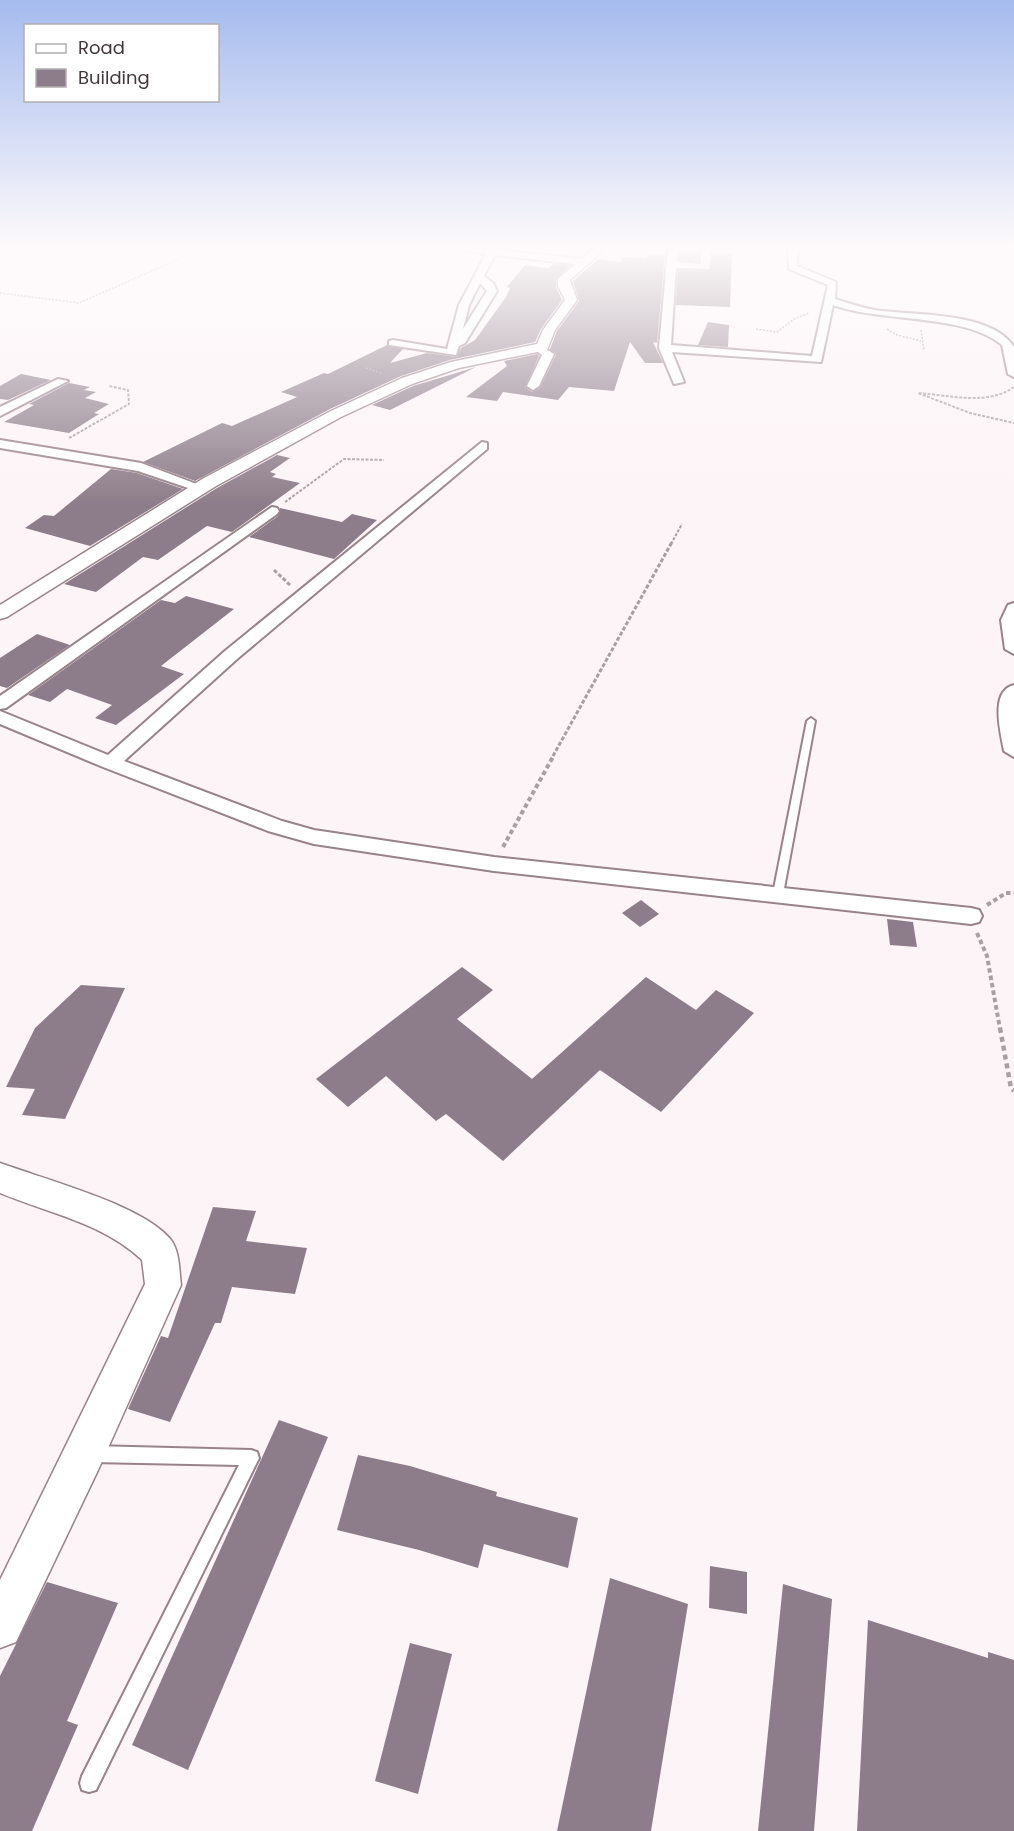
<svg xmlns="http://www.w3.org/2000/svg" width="1014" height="1831" font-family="Poppins,sans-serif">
<rect width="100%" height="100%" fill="#fdf4f7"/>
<g fill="#8d7d8a">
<path d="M680 251 699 252V262L679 260Z"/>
<path d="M713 253 732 254 730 307 676 305 678 270 710 271Z"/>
<path d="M649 254 665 255 657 343 653 342 663 363H645L630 342 614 391 569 387 558 400 503 392 497 401 466 397 507 366 504 361 537 354 539 356 525 387 532 392 540 388 556 355 550 349 557 331 579 301 573 281 598 259 621 262 623 257 646 258Z"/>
<path d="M554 264 570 266 556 279V287L562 300 541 329 535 342 450 360 401 376 330 409 195 481 143 462 222 423 232 426 297 397 281 392 324 373 328 374 387 345 403 349 390 363 427 353 457 357 461 348 475 340 506 297 510 288 507 287 525 265 548 268Z"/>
<path d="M708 322 729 325 728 347 698 345Z"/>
<path d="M476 367 390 410 372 405 413 386Z"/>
<path d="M21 374 51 380 8 400 0 399V386Z"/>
<path d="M69 383 90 387 84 390 96 392 85 398 109 404 94 413 99 414 69 433 4 422 34 405 29 404Z"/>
<path d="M277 455 290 458 270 472 276 474 272 477 300 483 232 532 207 526 158 560 143 557 96 592 64 584 217 488Z"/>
<path d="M111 469 137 473 183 489 90 546 25 528 44 515 54 516Z"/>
<path d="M280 508 342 522 352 514 377 520 334 559 249 537 278 516Z"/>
<path d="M186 596 234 609 161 666 184 674 116 725 95 718 112 705 67 689 50 702 28 695 161 600 175 603Z"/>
<path d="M37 634 70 645 7 688 0 686V658Z"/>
<path d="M641 900 659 914 640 927 622 913Z"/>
<path d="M887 919 913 922 917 947 890 945Z"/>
<path d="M462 967 493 990 457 1019 532 1079 646 977 696 1010 716 990 754 1013 661 1112 600 1070 503 1161 446 1114 436 1121 386 1076 348 1107 316 1079Z"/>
<path d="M81 985 125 988 65 1119 22 1115 35 1089 6 1087 35 1028Z"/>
<path d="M213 1207 256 1211 246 1241 307 1248 295 1294 232 1287 221 1323H215L170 1422 128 1409 161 1336 168 1338Z"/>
<path d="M279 1420 328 1437 188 1770 132 1745Z"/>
<path d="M358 1455 410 1466 497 1492 496 1496 578 1518 568 1568 484 1544 478 1568 419 1550 337 1530Z"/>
<path d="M710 1566 747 1572V1614L709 1608Z"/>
<path d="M610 1578 688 1604 651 1831H557Z"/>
<path d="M47 1582 118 1603 67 1721 78 1725 32 1831H0V1676Z"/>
<path d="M783 1584 832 1599 814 1831H758Z"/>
<path d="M868 1620 988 1658V1652L1014 1660V1831H857Z"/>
<path d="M410 1643 452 1654 418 1794 375 1781Z"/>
</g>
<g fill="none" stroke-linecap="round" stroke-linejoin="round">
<g stroke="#97838a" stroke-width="4">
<g id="service">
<path d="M811 718 815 721 783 894 778 898 773 894 807 721Z"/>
<path d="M92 1446 251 1450 257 1452 259 1458 96 1790 89 1792 82 1790 80 1783 82 1776 239 1465 92 1462 86 1460 84 1454 86 1448Z"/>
</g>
</g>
<g stroke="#97838a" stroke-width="4">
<g id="minor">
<path d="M459 249H489L582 259 587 262 582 265 495 255 484 276 493 283 497 291 465 343 459 346 456 355 389 345V341L393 340 447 349 459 305 486 254ZM480 283 487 291 463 329 469 305Z"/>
<path d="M668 249H678L677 262 701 264V249H711L709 269 676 268 671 345 812 356 828 285 789 269 788 249H798L797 266 836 282 835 299C848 303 862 308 875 310 914 316 991 311 1014 347V377L1008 374 1002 345C963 313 884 323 833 305L821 362 672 352 684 382 674 384 659 348Z"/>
<path d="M539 345 554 354 539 386 533 390 527 386 542 355 533 348Z"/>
<path d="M58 379 68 381 0 416V407Z"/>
<path d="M0 440 141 463 207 488 200 492 138 471 0 448Z"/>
<path d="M482 442 487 443V449L237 659 124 761 282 821 314 830 494 857 971 908 979 910 982 916 979 922 971 924 494 871 314 844 268 831 103 767 0 724V711L108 755 225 651Z"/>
<path d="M272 507 277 508 279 511 277 514 6 708 0 709V696Z"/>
<path d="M1014 603V654L1005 649 1001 620 1008 605Z"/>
<path d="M1014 685V757L1004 751C1001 733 989 691 1014 685Z"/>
</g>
</g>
<g stroke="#97838a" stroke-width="3">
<g id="tertiary">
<path d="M593 249H605L570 280 577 300 555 330 547 350 459 368 412 384 341 417 216 486 7 617 0 619V605L204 478 331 411 402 378 451 362 537 344 543 330 565 300 558 286V279Z"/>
<path d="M0 1163C43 1179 144 1205 171 1240 180 1252 179 1271 181 1285L99 1468 16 1642 0 1648V1580L145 1284 142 1260C103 1223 48 1213 0 1193Z"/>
</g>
</g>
<g stroke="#a89fa2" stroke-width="1.5" stroke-dasharray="2 1.5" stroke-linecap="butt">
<path d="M0 293 79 303 202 249"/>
<path d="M756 329 777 332 794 319 809 313"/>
<path d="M887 329 897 335 921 341"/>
<path d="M921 330 924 350"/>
<path d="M366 368 383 374"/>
</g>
<g stroke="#a89fa2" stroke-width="2" stroke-dasharray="3 1.5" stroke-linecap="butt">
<path d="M1014 387C988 406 948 395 918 393L970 413 1014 423"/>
<path d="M69 438 129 404 128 390 109 386"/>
<path d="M285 502 344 459 384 460"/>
<path d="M671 544 682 524"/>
</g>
<g stroke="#a89fa2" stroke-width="3" stroke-dasharray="4 2" stroke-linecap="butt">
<path d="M274 570 290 585"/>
<path d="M553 756 672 542"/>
</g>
<g stroke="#a89fa2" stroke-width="4" stroke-dasharray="4.5 3" stroke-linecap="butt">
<path d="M503 847 554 755"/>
<path d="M987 905 1006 893H1014"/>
<path d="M977 933 987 956 1000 1029"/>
</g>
<path stroke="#a89fa2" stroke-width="4.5" stroke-dasharray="5 4" stroke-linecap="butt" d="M1000 1028 1011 1088 1014 1091"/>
<use href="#service" fill="#fff" fill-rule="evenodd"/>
<use href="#minor" fill="#fff" fill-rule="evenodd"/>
<use href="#tertiary" fill="#fff" fill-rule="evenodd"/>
</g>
<linearGradient id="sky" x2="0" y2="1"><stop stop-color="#a5bbee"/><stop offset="0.49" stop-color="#fefafb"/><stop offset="1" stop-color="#fefafb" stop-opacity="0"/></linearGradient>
<rect width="1014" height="505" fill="url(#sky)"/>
<rect x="24" y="24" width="195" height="78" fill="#ffffff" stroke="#b3afb1" stroke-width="1.5"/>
<rect x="36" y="44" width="30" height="9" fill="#ffffff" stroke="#b3afb1" stroke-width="1.5"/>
<text x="78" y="54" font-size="18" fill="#41383b">Road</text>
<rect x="36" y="69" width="30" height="18" fill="#8d7d8a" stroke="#b3afb1" stroke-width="1.5"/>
<text x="78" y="84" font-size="18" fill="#41383b">Building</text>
</svg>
